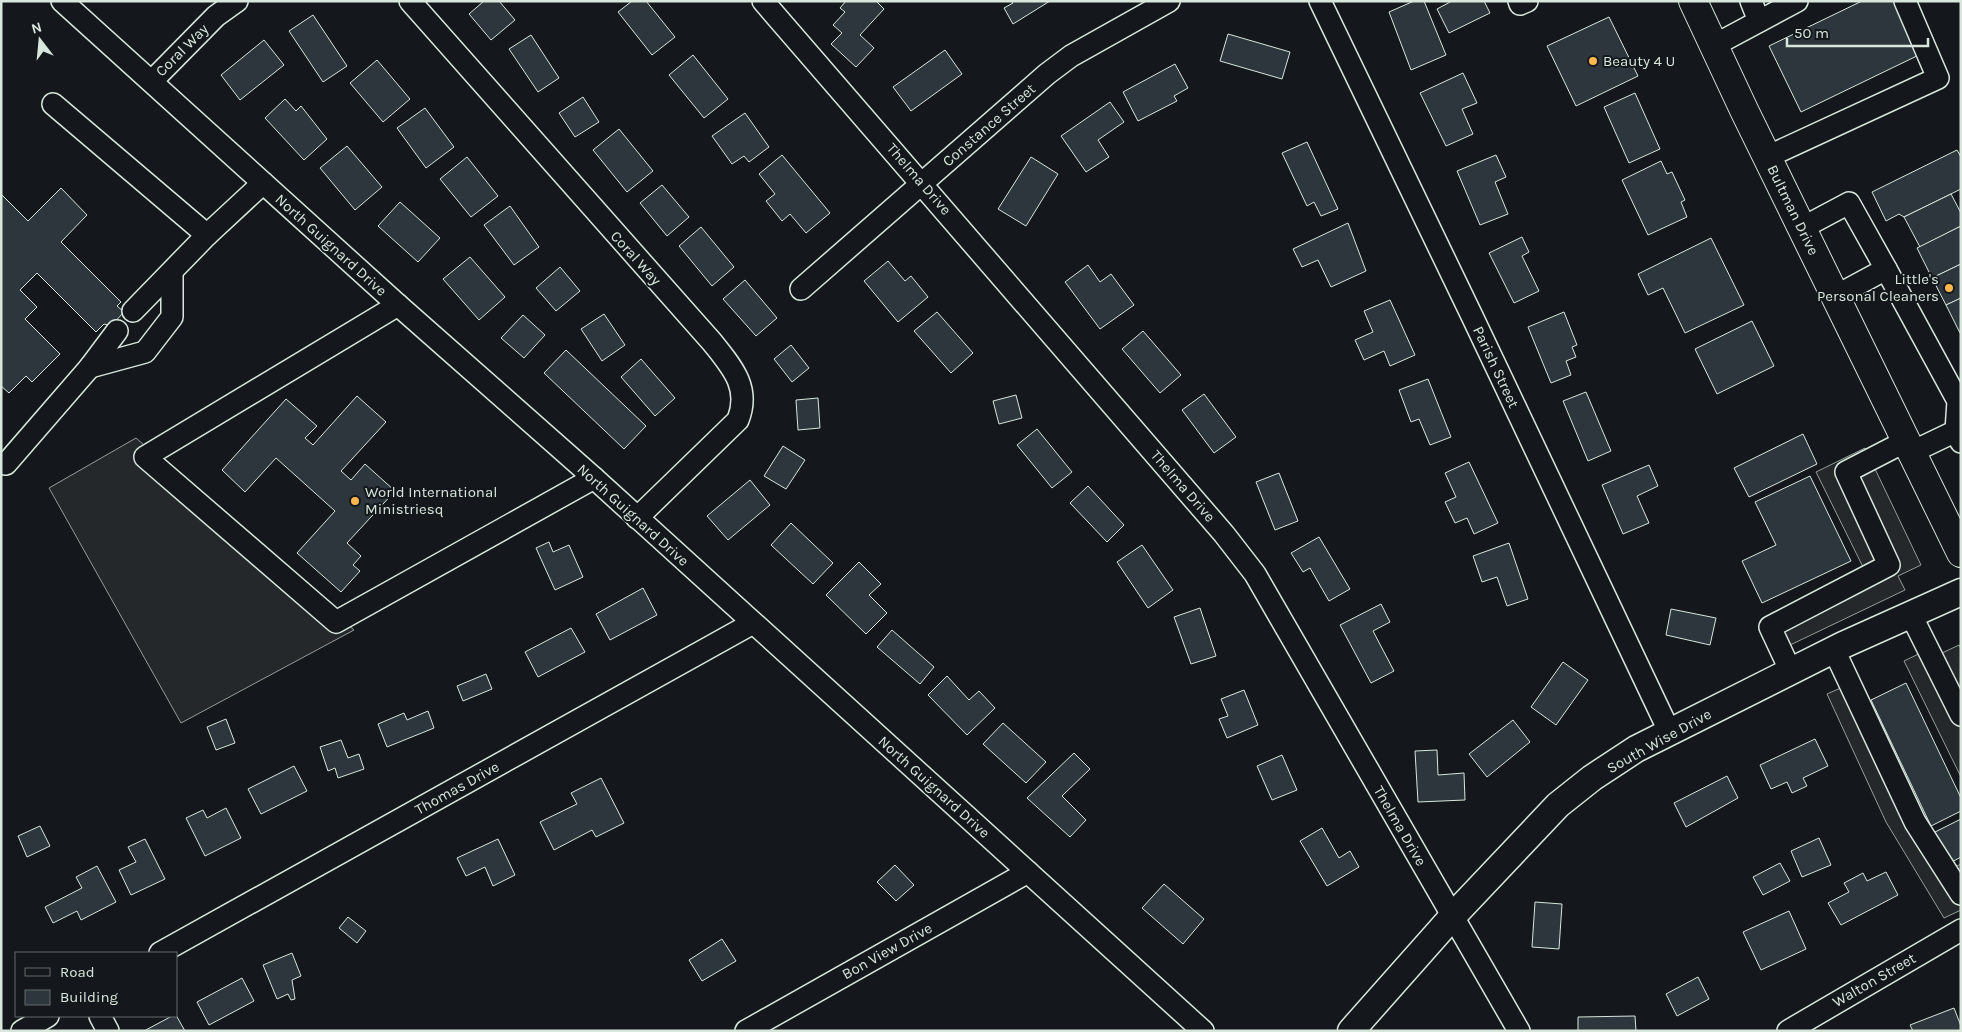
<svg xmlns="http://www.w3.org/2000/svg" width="1962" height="1032" font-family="Karla,sans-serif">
<rect width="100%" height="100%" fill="#14181c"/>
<g fill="#24282b" stroke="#939e99">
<path d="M136 438 354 630 181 723 49 488Z"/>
<path d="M1865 448 1921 565 1898 576 1905 590 1786 647 1770 614 1864 569 1816 472Z"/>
<path d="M1959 645 1961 649V777L1904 661 1935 646 1940 654Z"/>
<path d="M1859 680 1949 870 1961 864V910L1944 918 1886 822 1827 694Z"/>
</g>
<g fill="#2c363c" stroke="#d8e6dc">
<path d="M484 1H499L515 20 491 40 469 14Z"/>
<path d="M632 1H646L675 37 652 55 618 12Z"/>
<path d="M846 1H876L884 9 860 35 874 48 856 67 831 44 842 33 833 25 845 12 840 8Z"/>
<path d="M1011 1H1050L1013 24 1004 8 1013 3Z"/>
<path d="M1414 1H1424L1446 55 1411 70 1389 12Z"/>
<path d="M1452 1H1484L1490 13 1449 33 1437 9Z"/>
<path d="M1862 1H1898L1923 53 1801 112 1769 46Z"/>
<path d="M313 15 347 66 323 82 289 31Z"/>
<path d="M1609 17 1638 76 1576 106 1547 46Z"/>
<path d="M1228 34 1290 52 1282 79 1220 61Z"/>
<path d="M531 35 559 78 538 92 509 49Z"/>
<path d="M264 40 284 65 240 100 221 75Z"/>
<path d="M945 50 962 74 911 111 893 87Z"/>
<path d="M693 55 728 99 704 118 669 75Z"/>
<path d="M377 60 410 99 383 122 350 83Z"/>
<path d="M1175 64 1188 88 1174 96 1177 101 1138 121 1123 92Z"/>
<path d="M1463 73 1477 103 1462 109 1473 134 1446 146 1420 93Z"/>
<path d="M1635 93 1660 149 1629 163 1604 107Z"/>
<path d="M583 97 599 122 575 137 559 113Z"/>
<path d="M285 99 296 111 301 106 327 139 304 160 265 118Z"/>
<path d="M1110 102 1124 122 1098 140 1109 157 1086 172 1061 136Z"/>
<path d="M425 108 454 147 426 168 397 128Z"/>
<path d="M745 113 769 147 749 162 744 156 732 164 712 136Z"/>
<path d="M619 129 653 171 627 192 593 150Z"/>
<path d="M1307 142 1338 209 1321 216 1314 202 1307 206 1282 153Z"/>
<path d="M347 146 382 187 355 210 320 168Z"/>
<path d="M1957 150 1961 157V189L1904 217 1899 214 1886 221 1872 192Z"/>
<path d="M782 155 830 213 806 233 790 214 782 221 766 201 775 194 759 174Z"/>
<path d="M1496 155 1506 177 1495 182 1508 214 1480 225 1457 171Z"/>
<path d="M467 157 498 196 471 217 440 179Z"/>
<path d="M1031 157 1058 174 1026 226 998 209Z"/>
<path d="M1661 161 1667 174 1672 172 1685 200 1681 202 1687 217 1648 235 1622 180Z"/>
<path d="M662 185 689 217 667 236 640 203Z"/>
<path d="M61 188 87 215 61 242 121 302 117 306 124 312 111 326 104 324 96 332 37 273 20 290 37 307 25 319 60 354 32 382 26 376 9 393 1 386V194L28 221Z"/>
<path d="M1951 194 1961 213V226L1920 247 1904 217Z"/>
<path d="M400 202 440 238 418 262 378 226Z"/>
<path d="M510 206 539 247 514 265 484 225Z"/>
<path d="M1348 223 1366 271 1331 287 1318 260 1302 267 1293 249Z"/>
<path d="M1961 226V264L1932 278 1917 248Z"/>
<path d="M701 227 734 267 712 286 679 246Z"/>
<path d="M1522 237 1529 252 1522 256 1539 291 1514 303 1489 253Z"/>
<path d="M1711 238 1744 305 1685 333 1663 288 1648 295 1638 274Z"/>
<path d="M470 257 505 297 479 320 443 279Z"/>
<path d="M888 261 905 281 911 276 928 297 898 322 864 281Z"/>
<path d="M1961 264V298L1946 305 1932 278Z"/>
<path d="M1088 265 1100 282 1111 274 1134 305 1100 329 1065 282Z"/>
<path d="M560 267 580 291 556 311 536 288Z"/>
<path d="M745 280 777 318 756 336 723 299Z"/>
<path d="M1961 298V333H1960L1946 305Z"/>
<path d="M1390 300 1415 355 1390 366 1384 351 1364 360 1355 340 1373 332 1364 311Z"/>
<path d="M937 312 973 353 951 373 914 331Z"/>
<path d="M1564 312 1577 345 1572 347 1576 357 1566 361 1571 375 1551 383 1528 327Z"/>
<path d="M604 314 625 345 602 361 581 329Z"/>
<path d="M523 315 545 335 524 358 501 338Z"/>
<path d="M1752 321 1774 366 1717 394 1695 349Z"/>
<path d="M1143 331 1181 375 1160 393 1122 349Z"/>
<path d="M791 345 809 368 792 382 774 359Z"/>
<path d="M566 350 646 426 624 449 544 373Z"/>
<path d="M641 359 675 398 655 416 621 377Z"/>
<path d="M1428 379 1451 437 1430 445 1419 419 1411 422 1399 390Z"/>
<path d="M1586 392 1611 451 1588 461 1563 401Z"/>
<path d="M1204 394 1236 437 1214 453 1182 410Z"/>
<path d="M1016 395 1022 418 999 424 993 401Z"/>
<path d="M357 396 386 422 341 471 351 480 365 464 395 491 347 543 361 556 353 565 360 571 341 592 297 553 335 511 276 458 245 492 222 470 286 399 317 426 305 438 313 445Z"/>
<path d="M818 398 820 428 798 430 796 400Z"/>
<path d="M1037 429 1072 472 1052 488 1017 445Z"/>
<path d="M1803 434 1817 464 1749 497 1734 468Z"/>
<path d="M783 446 805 460 786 489 764 476Z"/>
<path d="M1469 462 1498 523 1474 534 1467 518 1455 523 1445 502 1456 497 1445 473Z"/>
<path d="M1649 465 1658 486 1637 496 1649 523 1623 534 1602 485Z"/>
<path d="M1279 473 1298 521 1275 530 1256 482Z"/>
<path d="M1810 476 1851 561 1762 603 1742 561 1776 545 1755 502Z"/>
<path d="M750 480 770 505 728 540 707 516Z"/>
<path d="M1088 486 1124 525 1107 542 1070 503Z"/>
<path d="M791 523 833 563 813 584 771 545Z"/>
<path d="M1319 537 1350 589 1329 601 1310 568 1303 572 1291 553Z"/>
<path d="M549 542 553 552 569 545 583 577 555 590 536 548Z"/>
<path d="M1509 543 1528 599 1507 606 1497 577 1482 582 1473 556Z"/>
<path d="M1142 545 1173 590 1148 608 1117 562Z"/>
<path d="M859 562 881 584 869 595 887 613 866 634 826 595Z"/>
<path d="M643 588 657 615 610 640 596 614Z"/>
<path d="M1381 604 1390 622 1373 631 1394 671 1371 683 1340 625Z"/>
<path d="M1200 608 1216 656 1191 664 1174 617Z"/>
<path d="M1671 609 1716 618 1710 645 1666 635Z"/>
<path d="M571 628 585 652 538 677 525 652Z"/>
<path d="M892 630 934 667 920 684 877 647Z"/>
<path d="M1563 662 1588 680 1556 725 1531 707Z"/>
<path d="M486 674 492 689 463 701 457 686Z"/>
<path d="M947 676 969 700 979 691 995 708 967 735 928 695Z"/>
<path d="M1906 683 1961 798V811L1931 826 1871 700Z"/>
<path d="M1244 690 1258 725 1227 738 1219 719 1228 716 1221 699Z"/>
<path d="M428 711 434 728 387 747 378 724 404 713 407 720Z"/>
<path d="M226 719 235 743 216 750 207 727Z"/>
<path d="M1513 720 1530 742 1487 777 1469 754Z"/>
<path d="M1003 723 1046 762 1026 783 983 744Z"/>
<path d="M1815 739 1828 766 1803 778 1807 786 1792 793 1787 782 1771 789 1760 765Z"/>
<path d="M341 740 348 758 359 754 364 769 338 778 335 768 328 771 320 747Z"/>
<path d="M1437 750 1438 775 1464 773 1465 800 1418 802 1415 751Z"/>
<path d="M1074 753 1090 769 1062 796 1086 820 1070 837 1027 798Z"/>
<path d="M1282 755 1297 790 1272 800 1257 766Z"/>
<path d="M294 766 307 791 261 814 248 789Z"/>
<path d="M1727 776 1738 798 1686 827 1674 803Z"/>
<path d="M601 778 624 823 596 837 592 830 554 850 540 822 577 804 571 793Z"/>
<path d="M226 808 241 838 205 856 186 818 203 810 207 818Z"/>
<path d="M1961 819V857L1950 863 1935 832Z"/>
<path d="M40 826 50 846 27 857 18 836Z"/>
<path d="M1322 828 1339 858 1350 851 1359 867 1327 886 1300 841Z"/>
<path d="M1819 838 1831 865 1802 877 1791 851Z"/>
<path d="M145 839 165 879 131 895 119 870 136 862 128 847Z"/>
<path d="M498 839 515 875 493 886 485 867 466 876 457 858Z"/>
<path d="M1780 863 1790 881 1763 895 1753 877Z"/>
<path d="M895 865 914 885 896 901 877 882Z"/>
<path d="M97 866 116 902 81 920 77 911 53 923 45 907 82 888 76 877Z"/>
<path d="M1886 872 1898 895 1841 925 1828 903 1849 892 1844 883 1863 873 1867 881Z"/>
<path d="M1164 884 1204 919 1183 944 1142 908Z"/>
<path d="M1535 902 1562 904 1559 949 1532 947Z"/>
<path d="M1789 911 1806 949 1761 970 1743 932Z"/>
<path d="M348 917 366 931 357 943 339 928Z"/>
<path d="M722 939 736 961 702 981 689 960Z"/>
<path d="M292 953 301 976 292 980 295 999 291 1000 288 994 277 999 263 965Z"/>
<path d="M1698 977 1709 999 1677 1016 1666 994Z"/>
<path d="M242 978 254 1001 209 1025 197 1002Z"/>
<path d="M1954 1008 1961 1026V1031H1913L1910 1025Z"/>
<path d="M176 1015 185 1031H144L172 1016Z"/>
<path d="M1635 1016 1636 1031H1578V1017Z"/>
</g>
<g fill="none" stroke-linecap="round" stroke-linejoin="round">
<g stroke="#d8e6dc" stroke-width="24">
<g id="minor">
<path d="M62 1 398 305 594 478 1203 1031"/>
<path d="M410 1 712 342C731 366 751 387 738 420L637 518"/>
<path d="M763 1 1224 534 1255 574 1519 1031"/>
<path d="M1320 1 1472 316 1670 733"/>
<path d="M1519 1 1520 4 1527 1"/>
<path d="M1751 1 1759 21"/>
<path d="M1713 46 1797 1"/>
<path d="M152 81 216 16 237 1"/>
<path d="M53 104 207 235 263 183"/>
<path d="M1767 157 1938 78 1905 1"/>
<path d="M1802 228 1849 203 1886 269"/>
<path d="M801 289 1047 74 1071 56 1169 1"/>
<path d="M1836 296 1886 269 1958 401 1956 431"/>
<path d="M398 305 145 457 336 622 594 478"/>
<path d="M133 311 207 235"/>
<path d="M90 367 145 352 172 317V272"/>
<path d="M1912 452 1956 431 1961 442"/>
<path d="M6 464 90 367 117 331"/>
<path d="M1911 615 1961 715"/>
<path d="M1834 650 1915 822 1961 894"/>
<path d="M1791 672 1770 627 1889 565 1846 472 1906 441"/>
<path d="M160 953 753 623"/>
<path d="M100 1016 108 1031"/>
<path d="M22 1031 48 1016"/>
<path d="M746 1031 1028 872"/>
<path d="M1788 1031 1961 930"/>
</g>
</g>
<g stroke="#d8e6dc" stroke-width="29">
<path id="major" d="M1351 1031 1452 917 1558 805 1592 778 1636 749 1843 645 1961 592"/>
</g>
<g stroke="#d8e6dc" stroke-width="30">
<path id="highway" d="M1693 1 1744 110 1961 553"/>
</g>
<use href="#minor" stroke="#14181c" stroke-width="21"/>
<use href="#major" stroke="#14181c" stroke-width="26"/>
<use href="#highway" stroke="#14181c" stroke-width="28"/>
</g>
<g fill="#ffb74d" stroke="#14181c" stroke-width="2">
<circle cx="1593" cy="61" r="5"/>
<circle cx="1949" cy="288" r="5"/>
<circle cx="355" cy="501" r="5"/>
</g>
<g text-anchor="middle" stroke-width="4" stroke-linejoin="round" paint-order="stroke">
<g font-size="15" fill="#d8e6dc" stroke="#14181c">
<text transform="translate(182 50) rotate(-45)" y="5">Coral Way</text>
<text transform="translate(989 125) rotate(-41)" y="5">Constance Street</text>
<text transform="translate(919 179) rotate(49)" y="5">Thelma Drive</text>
<text transform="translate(1793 210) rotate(64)" y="5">Bultman Drive</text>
<text transform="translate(331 245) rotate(42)" y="5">North Guignard Drive</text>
<text transform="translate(636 258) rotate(48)" y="5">Coral Way</text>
<text transform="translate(1496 367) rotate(65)" y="5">Parish Street</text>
<text transform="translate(1183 486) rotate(49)" y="5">Thelma Drive</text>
<text transform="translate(633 515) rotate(42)" y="5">North Guignard Drive</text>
<text transform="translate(1659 741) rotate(-29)" y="5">South Wise Drive</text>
<text transform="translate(934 787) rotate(42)" y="5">North Guignard Drive</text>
<text transform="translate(457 788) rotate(-29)" y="5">Thomas Drive</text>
<text transform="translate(1400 826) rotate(60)" y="5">Thelma Drive</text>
<text transform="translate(887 951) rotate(-29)" y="5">Bon View Drive</text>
<text transform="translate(1874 980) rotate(-30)" y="5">Walton Street</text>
</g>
<g font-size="15" fill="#d8e6dc" stroke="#14181c" text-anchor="start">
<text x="1603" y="66">Beauty 4 U</text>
<text x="1939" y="284" text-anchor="end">Little's<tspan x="1939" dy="17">Personal Cleaners</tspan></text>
<text x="365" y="497">World International<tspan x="365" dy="17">Ministriesq</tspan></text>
</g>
</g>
<rect width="1962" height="1032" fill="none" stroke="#d8e6dc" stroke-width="5"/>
<rect x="15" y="952" width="162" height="65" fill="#14181c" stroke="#626a69"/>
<rect x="25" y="968" width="25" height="8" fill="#14181c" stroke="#626a69"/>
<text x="60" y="977" font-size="15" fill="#d8e6dc">Road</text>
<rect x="25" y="990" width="25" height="15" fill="#2c363c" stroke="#626a69"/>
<text x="60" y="1002" font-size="15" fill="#d8e6dc">Building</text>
<g transform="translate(40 40) rotate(344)" stroke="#14181c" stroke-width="4" paint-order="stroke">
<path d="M0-4L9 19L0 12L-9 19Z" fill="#d8e6dc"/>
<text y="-8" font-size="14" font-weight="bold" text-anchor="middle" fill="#d8e6dc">N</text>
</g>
<path d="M1787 38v8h141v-8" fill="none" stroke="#d8e6dc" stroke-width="2.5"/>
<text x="1794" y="38" font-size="15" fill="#d8e6dc" stroke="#14181c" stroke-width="4" paint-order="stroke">50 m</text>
</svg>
